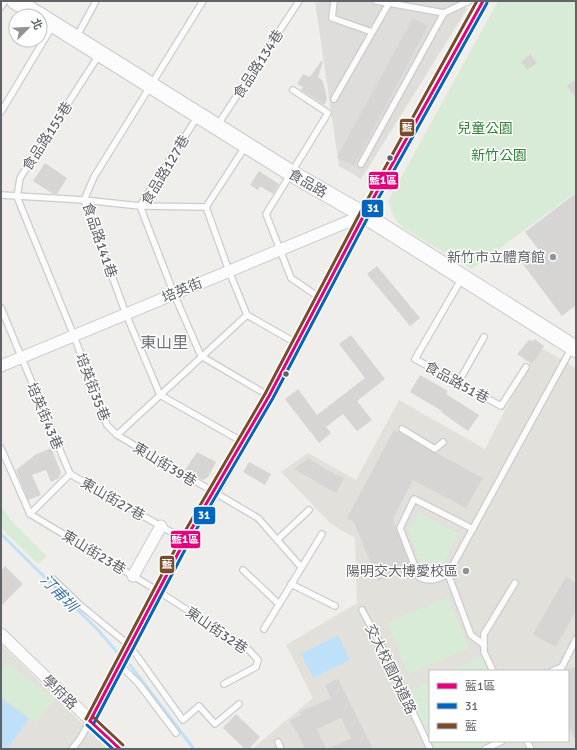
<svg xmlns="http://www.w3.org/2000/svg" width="577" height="750" font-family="Signika,'Noto Sans TC',sans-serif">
<rect width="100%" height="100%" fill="#efeeea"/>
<path fill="#dfddda" d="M315 1H464L467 9 361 179 339 166Z"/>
<g fill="#e2e0da" fill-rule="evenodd">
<path d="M538 346 576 368V749H252L313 698 286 645 357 603 355 538 331 524 281 472 308 453 356 480 399 400 485 449ZM430 671H568V741H430Z"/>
<path d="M1 644 108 749H1Z"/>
</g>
<g fill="#d8ebd6">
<path d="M498 1H576V192L472 269 405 229 395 220 388 201Z"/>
<path d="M1 506 10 519 47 556 38 564 1 528Z"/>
<path d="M419 513 458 534 442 566 424 572 408 529Z"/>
<path d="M447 597 469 648 409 674 387 623Z"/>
<path d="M482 656 489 671H450Z"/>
<path d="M7 663 55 699 36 723 1 696V671Z"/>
<path d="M430 681V740L407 691Z"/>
<path d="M431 741H491L474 749H434Z"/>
</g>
<g fill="#bfe0f9">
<path d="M338 635 350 660 313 678 301 654Z"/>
<path d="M1 698 29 719 7 749 1 746Z"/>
</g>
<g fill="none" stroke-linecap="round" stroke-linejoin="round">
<g stroke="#bfe0f9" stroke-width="3">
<path d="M1 534 98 630 117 652"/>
<path d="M130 665 194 749"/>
</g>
</g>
<g fill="#d6d5d3">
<path d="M413 18 428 26 354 166 337 157Z"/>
<path d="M530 54 537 63 527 70 521 62Z"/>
<path d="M321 61 323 62 318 77 323 81 327 99 324 105 301 90 303 87 297 84 303 74 310 77Z"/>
<path d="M576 79V98L567 86Z"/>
<path d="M45 163 67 178 57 194H53L33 181Z"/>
<path d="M259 171 279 184 273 194 260 186 258 190 250 185Z"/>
<path d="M576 193V305L562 316 522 263 539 250 525 232Z"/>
<path d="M377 266 420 318 410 326 367 274Z"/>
<path d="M351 335 385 379 357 401 372 420 357 431 343 414 326 427 331 433 319 443 285 399 298 389 317 415 365 378 339 344Z"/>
<path d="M535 339 544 346 532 364 517 354 529 340 533 341Z"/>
<path d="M420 375 448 391 446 394 479 415 468 431 441 412 442 411 410 392Z"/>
<path d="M394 430 483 478 466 508 413 480 393 519 411 568 378 581 354 522 347 518Z"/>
<path d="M51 448 61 472 59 478 51 482 46 470 32 475 41 495 28 500 16 470 35 455Z"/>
<path d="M197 452 216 462 208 477 203 480 185 470Z"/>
<path d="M309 458 326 470 344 478 336 493 294 469Z"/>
<path d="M249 462 271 474 265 485 243 472Z"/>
<path d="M5 566 23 584 1 606V571Z"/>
<path d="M566 577 576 583V612L555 647 533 634Z"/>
<path d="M576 666V741L568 725V670Z"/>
<path d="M338 679 373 749H328L351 738 341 718 317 729 326 749H305L296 730 295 731 290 720 301 715 300 712 331 698 325 685Z"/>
<path d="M236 714 260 737 249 749H245L223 728Z"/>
</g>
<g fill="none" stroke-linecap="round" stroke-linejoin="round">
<g stroke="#cbcccc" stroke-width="8">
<g id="lane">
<path d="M334 1 332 18 372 32"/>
<path d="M376 1 389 3"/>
<path d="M1 7 5 1"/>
<path d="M77 36 96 1"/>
<path d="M99 55 20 178 17 197 74 336 107 425 117 435 258 518 301 567"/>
<path d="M293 90 328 113 266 214 291 278 320 298"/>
<path d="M334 99 389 3 444 13 469 1"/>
<path d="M1 112 53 25"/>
<path d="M198 116 140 206 174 294 201 356"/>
<path d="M217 126 299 1"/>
<path d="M361 164 444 13"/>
<path d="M1 195 84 200 140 206 206 207"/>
<path d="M462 278 415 359 501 406 526 367"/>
<path d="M1 308 70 474"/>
<path d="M247 315 296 343"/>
<path d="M201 356 269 396"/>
<path d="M458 383 484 337"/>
<path d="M160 395 126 314 84 200 94 177 203 1"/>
<path d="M160 395 243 442"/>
<path d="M402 429 435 449 443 442"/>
<path d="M117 435 247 315 229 271 206 207 245 147"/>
<path d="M1 448 30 514"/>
<path d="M30 514 158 591 249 650 258 660 256 667 224 684"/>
<path d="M30 514 70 474 185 540"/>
<path d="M277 540 309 510"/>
<path d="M243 570 279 604"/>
<path d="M448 574C437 579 430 583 419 577L400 528 414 499 473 529"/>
<path d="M53 579 79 604 130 646 183 720 199 706 215 724 239 704"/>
<path d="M291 584 335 606"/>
<path d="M362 610 386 654 430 749"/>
<path d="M264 629 322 534"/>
<path d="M484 645 471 635 448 574 571 349"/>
<path d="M120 665 139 684 176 733"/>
<path d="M493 671 484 652V634L515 583"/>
<path d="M552 671 562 667 576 639"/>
<path d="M527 741 531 749"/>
<path d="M278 742 281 749"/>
<path d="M72 749 80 739 90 721"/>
<path d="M485 749 502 741"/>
</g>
</g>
<g stroke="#cbcccc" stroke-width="13">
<g id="street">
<path d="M1 366 364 215"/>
<path d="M133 576 161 526"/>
<path d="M1 634 120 749"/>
<path d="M90 721 185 540 214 493 269 396 364 215 483 1"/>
</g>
</g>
<g stroke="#cacacb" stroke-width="18">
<g id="secondary">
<path d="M15 1 40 16"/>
<path d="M40 16 291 173 364 215 576 349"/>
</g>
</g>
<use href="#lane" stroke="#fdfcfc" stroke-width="5.5"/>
<use href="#street" stroke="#fdfcfc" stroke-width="11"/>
<use href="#secondary" stroke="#fdfcfc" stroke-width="16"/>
<g stroke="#fff" stroke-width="6">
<g id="bus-1">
<path d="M90 721 185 540 269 396 364 215 483 1"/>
<path d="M90 721 120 749"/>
</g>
</g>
<g stroke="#fff" stroke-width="6">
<g id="bus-2">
<path d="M94 723 189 542 273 398 368 217 487 3"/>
<path d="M87 725 113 749"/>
</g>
</g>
<g stroke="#fff" stroke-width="6">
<g id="bus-3">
<path d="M93 717 123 745"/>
<path d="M86 719 181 538 265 394 360 213 477 1"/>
</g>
</g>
<use href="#bus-1" stroke="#e5007d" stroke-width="3"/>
<use href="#bus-2" stroke="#0065bd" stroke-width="3"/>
<use href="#bus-3" stroke="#7a4b2a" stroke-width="3"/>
</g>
<g fill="#5f6368" stroke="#fff" stroke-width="1.5">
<circle cx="390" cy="158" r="3.5"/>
<circle cx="286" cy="374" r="3.5"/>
</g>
<g fill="#919496" stroke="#fff" stroke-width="1.5">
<circle cx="553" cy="257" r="4"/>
<circle cx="466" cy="571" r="4"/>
</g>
<g text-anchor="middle" stroke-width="3" stroke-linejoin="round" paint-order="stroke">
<g font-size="14" fill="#5f6368" stroke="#fff">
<text transform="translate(258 64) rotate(-57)" y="5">食品路134巷</text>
<text transform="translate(47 136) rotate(-57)" y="5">食品路155巷</text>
<text transform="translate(165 170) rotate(-59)" y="5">食品路127巷</text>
<text transform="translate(308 183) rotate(30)" y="5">食品路</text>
<text transform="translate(100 240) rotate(71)" y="5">食品路141巷</text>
<text transform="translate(182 290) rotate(-23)" y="5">培英街</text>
<text transform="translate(457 382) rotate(29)" y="5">食品路51巷</text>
<text transform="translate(93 387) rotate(69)" y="5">培英街35巷</text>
<text transform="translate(45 416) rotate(67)" y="5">培英街43巷</text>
<text transform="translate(165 464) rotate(31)" y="5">東山街39巷</text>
<text transform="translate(113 499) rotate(30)" y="5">東山街27巷</text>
<text transform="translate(94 552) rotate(31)" y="5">東山街23巷</text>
<text transform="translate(217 630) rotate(34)" y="5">東山街32巷</text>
<text transform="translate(391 669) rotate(64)" y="5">交大校園內道路</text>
<text transform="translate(60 692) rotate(44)" y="5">學府路</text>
</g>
<g font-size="14" fill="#348238" stroke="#fff">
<text x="485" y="133">兒童公園</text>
<text x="499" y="160">新竹公園</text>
</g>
<g font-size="14" fill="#5f6368" stroke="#fff" text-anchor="end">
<text x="545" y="262">新竹市立體育館</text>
<text x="458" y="576">陽明交大博愛校區</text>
</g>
<g font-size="15" font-style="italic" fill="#4174aa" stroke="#fff">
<text transform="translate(59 593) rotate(46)" y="5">汀甫圳</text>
</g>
<g font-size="16" fill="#70757a" stroke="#fff">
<text x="164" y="348">東山里</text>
</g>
</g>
<g stroke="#fff" stroke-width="1.5">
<rect x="399" y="118" width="16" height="19" rx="4" fill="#7a4b2a"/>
<rect x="368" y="171" width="31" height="19" rx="4" fill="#e5007d"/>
<rect x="361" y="199" width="23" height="19" rx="4" fill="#0065bd"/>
<rect x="193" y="506" width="23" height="19" rx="4" fill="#0065bd"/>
<rect x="170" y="530" width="31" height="19" rx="4" fill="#e5007d"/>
<rect x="159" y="555" width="16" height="19" rx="4" fill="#7a4b2a"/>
</g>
<g font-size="11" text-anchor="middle" font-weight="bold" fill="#fff">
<text x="407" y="131">藍</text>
<text x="383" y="184">藍1區</text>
<text x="373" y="212">31</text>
<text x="204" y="519">31</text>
<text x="185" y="543">藍1區</text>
<text x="167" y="568">藍</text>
</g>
<rect width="577" height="750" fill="none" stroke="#5f6368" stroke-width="4"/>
<rect x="429" y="670" width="140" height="72" fill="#ffffff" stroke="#bfc1c3"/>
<rect x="437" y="683" width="20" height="6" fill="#e5007d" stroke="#bfc1c3"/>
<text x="465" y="690" font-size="12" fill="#5f6368">藍1區</text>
<rect x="437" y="703" width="20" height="6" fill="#0065bd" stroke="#bfc1c3"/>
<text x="465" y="710" font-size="12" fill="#5f6368">31</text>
<rect x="437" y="723" width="20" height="6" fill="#7a4b2a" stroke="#bfc1c3"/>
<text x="465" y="730" font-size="12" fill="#5f6368">藍</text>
<g transform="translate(28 28) rotate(66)"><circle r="19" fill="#ffffff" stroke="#bfc1c3"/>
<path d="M0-3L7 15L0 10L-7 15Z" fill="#919496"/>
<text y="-6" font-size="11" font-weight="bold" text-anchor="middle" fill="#5f6368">北</text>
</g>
</svg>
